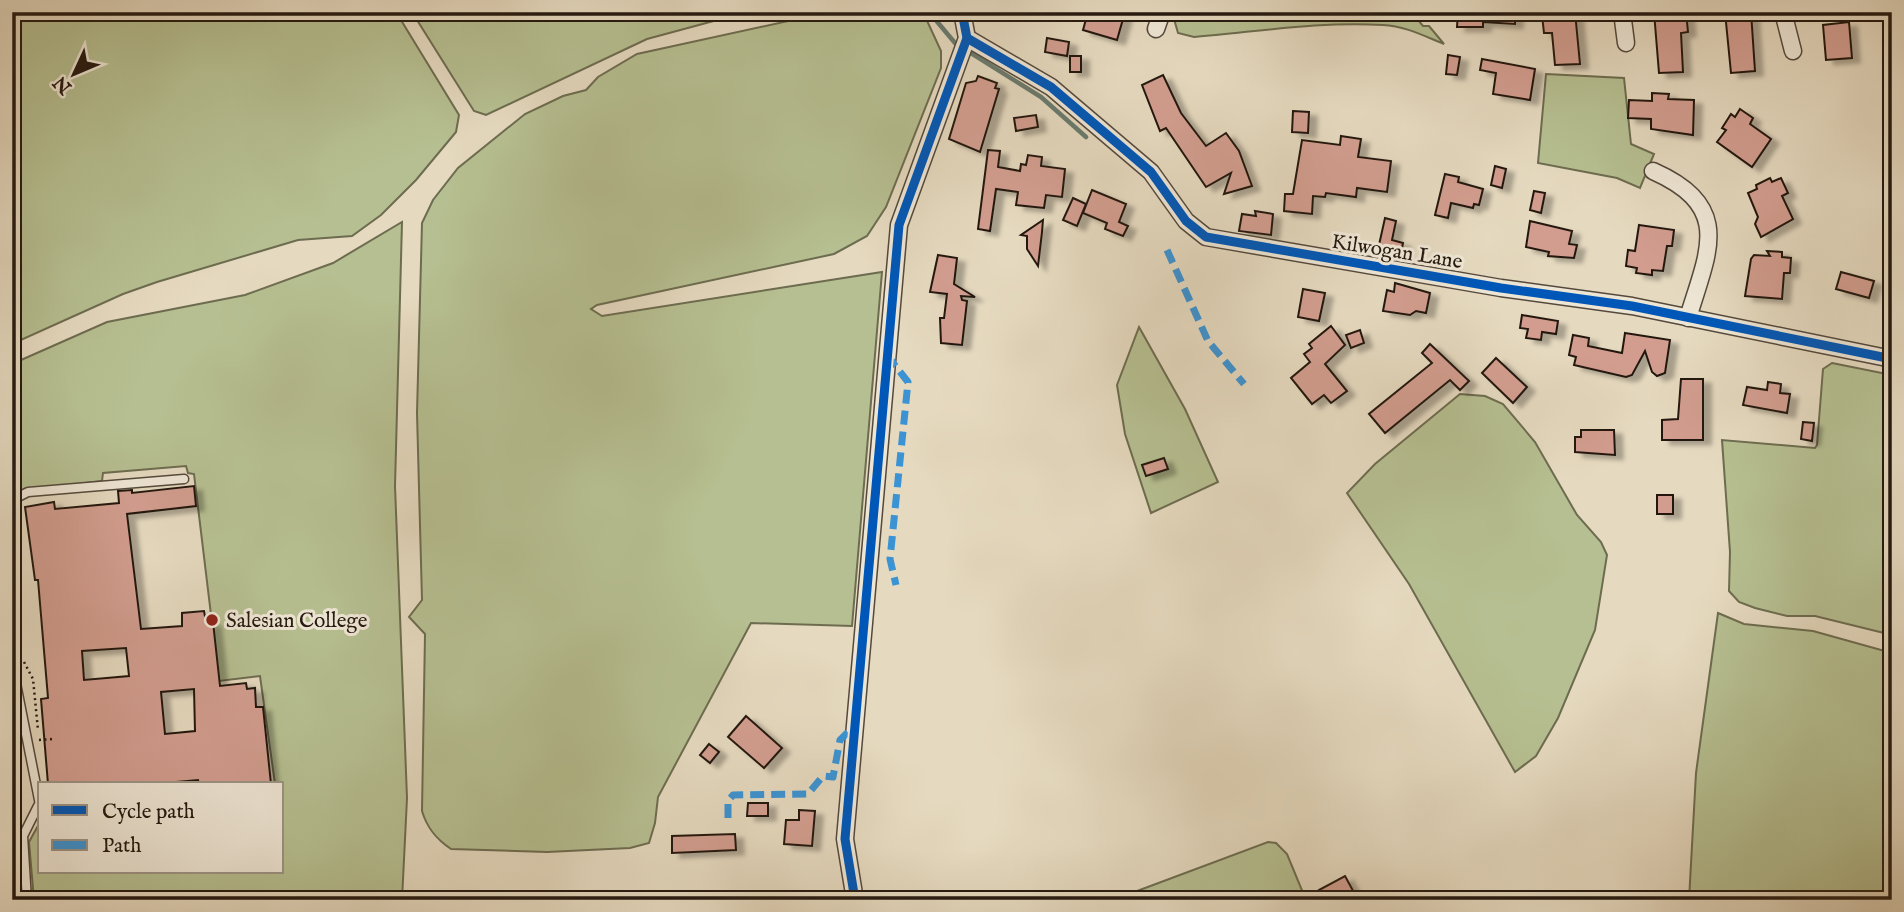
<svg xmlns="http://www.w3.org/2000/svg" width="1904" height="912" font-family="'IM FELL English',serif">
<defs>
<filter id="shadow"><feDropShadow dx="8" dy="4.5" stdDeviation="2" flood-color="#0004"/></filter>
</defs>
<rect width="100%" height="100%" fill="#e5d9bf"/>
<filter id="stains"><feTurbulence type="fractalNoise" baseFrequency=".00286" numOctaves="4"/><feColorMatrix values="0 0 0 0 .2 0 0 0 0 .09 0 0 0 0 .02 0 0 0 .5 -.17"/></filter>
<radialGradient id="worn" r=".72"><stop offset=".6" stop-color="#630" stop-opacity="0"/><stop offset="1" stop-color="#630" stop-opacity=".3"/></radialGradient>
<g fill="#b6bf91" stroke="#6d6c50" stroke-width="2">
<path d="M12 12H396L459 115 456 132 416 180 381 215 352 236 298 240 157 282 123 294 12 344Z"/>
<path d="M412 12H747L647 39 486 115 474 111Z"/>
<path d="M849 12H923L941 51V68L886 207 867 236 834 254 597 305 591 309 602 316 882 272 852 626 751 623 658 797 655 823 649 843 630 848 547 852 451 849C436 839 427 828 422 811L425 634 409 617 422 600 417 413 422 223 433 200 458 168 525 114 563 96 586 90 598 77 637 54 811 16Z"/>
<path d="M1172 12H1405L1413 14 1423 26H1429L1444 44C1424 36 1405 26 1383 25 1320 21 1256 32 1194 37L1178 33Z"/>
<path d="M1546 74 1624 78 1631 144 1654 154 1640 188 1617 178 1538 163Z"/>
<path d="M402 222 395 486 407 798 402 900H34L29 842 40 822V872H282V784H275L260 676 219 681 194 474 188 473 186 466 103 473 102 481 19 491 12 495V364L107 322 245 295 333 263Z"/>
<path d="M1139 327 1185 409 1218 482 1151 513 1125 434 1117 385Z"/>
<path d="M1832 363 1892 375V635L1815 616H1787L1755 608 1739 602 1729 591 1730 552 1722 440 1815 448 1817 445 1823 369Z"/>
<path d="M1460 394 1485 396 1503 404 1535 442 1577 515 1601 542 1607 555 1595 630 1558 718 1536 756 1515 772 1409 584 1347 493 1375 464Z"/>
<path d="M1718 613 1744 624 1813 631 1892 653V900H1689L1696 773Z"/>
<path d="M1268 842 1276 843 1287 854 1306 900H1113Z"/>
</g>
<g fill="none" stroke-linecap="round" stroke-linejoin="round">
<path stroke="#697a6e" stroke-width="4.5" d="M929 12 955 43 1041 97 1086 137"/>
</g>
<g fill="#d29d8f" stroke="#241910" stroke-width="2" fill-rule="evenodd" filter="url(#shadow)">
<path d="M1088 12H1125L1117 40 1083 30Z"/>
<path d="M1458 12H1515V24L1483 22V27H1457Z"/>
<path d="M1575 12 1580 64 1555 65 1552 33H1544L1542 15Z"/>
<path d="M1654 12H1686L1688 32 1681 33 1683 72 1659 73Z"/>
<path d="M1725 12H1751L1755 71 1731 73Z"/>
<path d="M1849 22 1852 58 1826 60 1823 25Z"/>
<path d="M1047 38 1069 42 1067 56 1045 52Z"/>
<path d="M1448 55 1460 57 1457 75 1446 74Z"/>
<rect x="1070" y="56" width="11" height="16"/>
<path d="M1482 59 1535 69 1530 100 1493 94 1496 73 1480 70Z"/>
<path d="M1163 75 1181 113 1206 146 1226 133 1239 151 1252 186 1224 194 1231 173 1206 187 1166 128 1160 131 1142 85Z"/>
<path d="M978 76 997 83 995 88 999 89 980 152 949 139 966 83 976 81Z"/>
<path d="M1652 93 1669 94 1668 99 1694 100 1693 135 1651 129V119L1628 118 1629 100 1652 101Z"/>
<path d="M1740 109 1753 118 1750 124 1771 139 1752 167 1717 142 1726 130 1722 128 1731 114 1735 117Z"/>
<path d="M1293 111 1309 112 1308 133 1292 132Z"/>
<path d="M1036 115 1038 127 1016 131 1014 118Z"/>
<path d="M1341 136 1361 139 1358 157 1391 161 1387 192 1357 188 1356 197 1326 193 1325 197 1313 196 1312 214 1284 211 1285 194H1293L1302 140 1340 145Z"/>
<path d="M988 150 1000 151 998 167 1020 171 1021 164 1026 165 1028 155 1042 157 1041 166 1065 169 1062 197 1046 195 1044 208 1016 205 1018 192 996 189 990 231 978 229Z"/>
<path d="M1495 166 1506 169 1502 188 1491 185Z"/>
<path d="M1445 174 1459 177 1458 182 1483 189 1479 205 1474 204 1473 208 1451 203 1448 218 1435 215Z"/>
<path d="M1770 178 1772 182 1781 178 1788 193 1782 196 1793 219 1761 237 1755 224 1758 217 1748 193 1757 189 1756 185Z"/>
<path d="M1092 190 1126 204 1119 222 1128 226 1123 236 1105 229 1107 223 1083 213Z"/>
<path d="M1534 191 1545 193 1541 213 1530 210Z"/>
<path d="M1073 198 1086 204 1077 226 1063 220Z"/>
<path d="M1255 211 1273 214 1271 235 1239 231 1242 214 1256 216Z"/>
<path d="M1385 218 1396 221 1392 240 1403 243 1400 258 1377 254Z"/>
<path d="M1043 220 1042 232 1038 266 1027 249V236L1021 235Z"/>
<path d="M1530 221 1572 231 1569 244 1577 245 1574 258 1548 256 1549 252 1526 247Z"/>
<path d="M1639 225 1674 230 1672 246H1667L1663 271 1652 270V275L1636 273 1637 268 1626 266 1628 250 1635 251Z"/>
<path d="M1767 251 1782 252V257L1791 258 1790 273H1784L1782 299 1745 296 1751 259 1754 255 1770 256Z"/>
<path d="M938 255 957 258 954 284 975 297 961 296 962 300 967 301 962 345 941 343 940 318H944L947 294 930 292Z"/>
<path d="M1841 272 1874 281 1869 298 1836 289Z"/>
<path d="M1395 283 1430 293 1426 313 1416 311 1410 315 1383 311 1387 290 1394 292Z"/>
<path d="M1303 289 1325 293 1319 321 1298 317Z"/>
<path d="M1522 315 1558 321 1556 334 1542 332 1541 340 1526 338 1528 329 1520 328Z"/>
<path d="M1331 326 1345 345 1325 364 1347 391 1331 403 1324 395 1312 404 1291 378 1310 362 1304 354 1312 348 1309 344Z"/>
<path d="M1360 330 1364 343 1351 348 1346 335Z"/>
<path d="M1625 333 1670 340 1665 373 1657 376 1652 372 1645 351 1632 375 1626 377 1574 365 1576 357 1569 355 1573 335 1589 338 1588 346 1622 353Z"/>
<path d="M1430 344 1469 381 1460 390 1450 380 1385 433 1369 414 1432 363 1422 353Z"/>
<path d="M1496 358 1527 387 1513 403 1482 373Z"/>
<path d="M1681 379H1703V440H1662V420L1678 419Z"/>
<path d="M1768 382 1781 384 1780 393 1790 394 1787 413 1743 405 1747 387 1767 390Z"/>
<path d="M1803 422 1814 423 1812 441 1801 439Z"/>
<path d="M1581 430H1614L1615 455 1575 452V437H1581Z"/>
<path d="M1164 458 1168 469 1146 476 1142 465Z"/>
<path d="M194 486 196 506 127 514 141 629 182 626V613L204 611 206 622H213L220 686 246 683 247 689 255 688 256 707H263L271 784H199L198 780 153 784H48L41 699 48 698 38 580H35L25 507 54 502 55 509 119 503 118 491 132 490V493ZM126 648 129 676 84 680 82 651ZM194 689 195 731 165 734 161 692Z"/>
<rect x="1657" y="495" width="16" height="19"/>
<path d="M746 716 782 748 764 768 728 737Z"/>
<path d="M709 744 719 752 710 763 700 755Z"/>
<path d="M748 803H768V816H747Z"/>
<path d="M799 810 815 811 812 846 784 844 786 820H799Z"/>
<path d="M735 834 736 850 672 853V836Z"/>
<path d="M1345 876 1358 900H1324L1319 890Z"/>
</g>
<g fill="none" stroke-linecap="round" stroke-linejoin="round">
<g stroke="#54493c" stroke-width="11">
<g id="service">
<path d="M12 500 28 492 184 479"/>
<path d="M12 663 40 805"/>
<path d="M27 900 23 836 38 806"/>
</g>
</g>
<g stroke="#54493c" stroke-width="19">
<g id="minor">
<path d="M1622 12 1626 43"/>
<path d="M1783 12 1793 51"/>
<path d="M1156 29 1162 12"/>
<path d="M967 38 1051 87 1151 172 1186 221 1206 237 1501 288 1632 306 1892 359"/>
<path d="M1653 171C1734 207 1708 251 1688 318"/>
<path d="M855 900 845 839 899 225 967 38 962 12"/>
</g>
</g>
<g stroke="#241910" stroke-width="2.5" stroke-dasharray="2 3.5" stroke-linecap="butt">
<path d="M12 644 18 653"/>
<path d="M24 662 33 679 38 730"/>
<path d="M39 740 53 739"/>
</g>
<use href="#service" stroke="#eee6d5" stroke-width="8"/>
<use href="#minor" stroke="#eee6d5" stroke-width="16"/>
<g stroke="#3b93d3" stroke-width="7" stroke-dasharray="14 7" stroke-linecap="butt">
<path d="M1167 250 1208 341 1244 384"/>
<path d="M887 355 908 382 890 559 896 585"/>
<path d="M728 818V801L733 795 808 794 823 776 833 777 840 740 854 726"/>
</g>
<g stroke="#eee6d5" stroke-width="13">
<g id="cycleway">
<path d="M967 38 1051 87 1151 172 1186 221 1206 237 1501 288 1632 306 1892 359"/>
<path d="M855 900 845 839 899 225 967 38 962 12"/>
</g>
</g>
<use href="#cycleway" stroke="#0057b8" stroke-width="9"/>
</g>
<circle fill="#8f2418" stroke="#eee6d5" stroke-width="2.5" cx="212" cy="620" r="7"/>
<g text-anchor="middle" stroke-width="6" stroke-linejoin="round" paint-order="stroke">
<g font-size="21" fill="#241910" stroke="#eee6d5">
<text transform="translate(1397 251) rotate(9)" y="7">Kilwogan Lane</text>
</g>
<g font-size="21" fill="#241910" stroke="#eee6d5" text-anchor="start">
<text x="226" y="627">Salesian College</text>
</g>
</g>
<rect width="1904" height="912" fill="none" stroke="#e5d9bf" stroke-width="42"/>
<rect x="14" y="14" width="1876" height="884" fill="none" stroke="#241910" stroke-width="3.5"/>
<rect x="21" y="21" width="1862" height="870" fill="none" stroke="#241910" stroke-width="2"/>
<rect x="38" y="782" width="245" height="91" fill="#eee6d5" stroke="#9d9486" stroke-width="2"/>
<rect x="52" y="805" width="35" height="10" fill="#0057b8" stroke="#9d9486" stroke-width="2"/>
<text x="102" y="818" font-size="21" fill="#241910">Cycle path</text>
<rect x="52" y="840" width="35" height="10" fill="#3b93d3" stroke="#9d9486" stroke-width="2"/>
<text x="102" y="852" font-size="21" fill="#241910">Path</text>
<g transform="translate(74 74) rotate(226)" stroke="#eee6d5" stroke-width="5" paint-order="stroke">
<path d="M0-5L12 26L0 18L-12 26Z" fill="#241910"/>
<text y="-10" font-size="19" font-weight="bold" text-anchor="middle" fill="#241910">N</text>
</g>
<rect width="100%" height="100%" filter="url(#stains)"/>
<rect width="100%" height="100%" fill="url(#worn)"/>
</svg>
